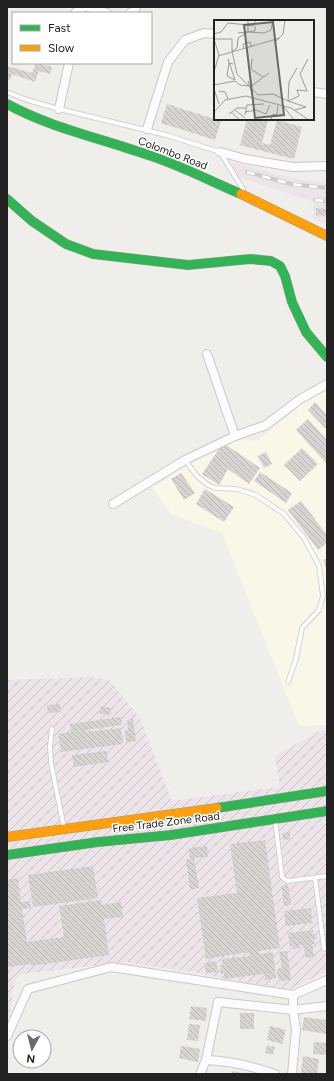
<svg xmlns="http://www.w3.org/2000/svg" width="334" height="1081" font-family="Figtree,sans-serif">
<defs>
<pattern id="industrial-furrows" width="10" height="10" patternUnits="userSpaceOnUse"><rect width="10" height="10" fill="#ede4e9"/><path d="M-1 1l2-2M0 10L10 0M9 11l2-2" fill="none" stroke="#cbc3c8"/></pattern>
<pattern id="building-back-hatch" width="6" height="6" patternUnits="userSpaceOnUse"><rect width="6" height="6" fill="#d7d4d2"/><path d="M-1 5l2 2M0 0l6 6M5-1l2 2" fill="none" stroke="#b8b6b4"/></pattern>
</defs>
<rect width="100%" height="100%" fill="#f0eeeb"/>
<path fill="url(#industrial-furrows)" d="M93 677 109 680 140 718 172 801 280 787 275 756 321 730H327V971L289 990 196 973 125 962 21 974 15 980 7 1031V680Z"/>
<path fill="#f8f7e8" d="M327 388V725L299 726 222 533 171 514 152 488 223 443 233 439 257 441 302 404Z"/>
<path fill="#ede4e9" d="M232 162 301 180 327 182V224L313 219 314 202 229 174Z"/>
<g fill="url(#building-back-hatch)">
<path d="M36 63 52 67 50 74 39 71 35 82 12 74 10 80 7 79V66L32 73Z"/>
<path d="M167 104 221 121 215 140 161 123Z"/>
<path d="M247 119 268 120 262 143 270 145 277 120 302 127 294 159 240 145Z"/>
<path d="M316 208 327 209V216L316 215Z"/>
<path d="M315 402 327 415V430L308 410Z"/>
<path d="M308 419 327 440V464L296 430Z"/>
<path d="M223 443 260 468 249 484 228 469 219 485 202 474Z"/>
<path d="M302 448 318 464 300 481 284 465Z"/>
<path d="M266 452 272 464 264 468 258 456Z"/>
<path d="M260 472 292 493 286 503 254 481Z"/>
<path d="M181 473 195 493 184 500 171 479Z"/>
<path d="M205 489 234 507 224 522 196 504Z"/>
<path d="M301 501 327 535V543L318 550 288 510Z"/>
<path d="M327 559V571L323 560Z"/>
<path d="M60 704 61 712 48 713 47 705Z"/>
<path d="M101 706 111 708 110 715 99 713Z"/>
<path d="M121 717 122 725 86 730V732L121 728 123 744 61 752 58 734 71 732 70 724Z"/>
<path d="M133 719 136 741 126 743 125 730H128L127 720Z"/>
<path d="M107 751 108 762 74 767 72 755Z"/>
<path d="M290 832V839L283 840 282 833Z"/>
<path d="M265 840 280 948 259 951V954L273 952 276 978 265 980V974L224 979V973L221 974 220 965H222V959L250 956 249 952 206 959 197 898 237 893 230 844Z"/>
<path d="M207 846 208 857 194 858 199 888 190 890 186 859H190L189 848Z"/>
<path d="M93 866 98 898 33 907 28 875Z"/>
<path d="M18 878 21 902 30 901 31 908 22 909 27 942 64 937 59 906 101 900 102 905 121 902 123 917 104 919 109 955 31 966 30 964 7 967V880Z"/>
<path d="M288 885 291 905 284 906 281 886Z"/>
<path d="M311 908 312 923 286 926 284 911Z"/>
<path d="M313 930V934H316L317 939H314L315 944H312L314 957 306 958 303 945H299L300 948 294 949 293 946H290L288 933Z"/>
<path d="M287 951 291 980 279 981 277 969 282 968 279 952Z"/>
<path d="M216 961 218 972 206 973 205 963Z"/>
<path d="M191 1006 207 1008 206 1021 189 1019Z"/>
<rect x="240" y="1013" width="14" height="16"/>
<path d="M304 1017 327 1020V1034L302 1030Z"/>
<path d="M189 1024 200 1025 198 1041 187 1040Z"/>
<path d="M270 1026 286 1030 282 1044 267 1040Z"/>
<path d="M314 1042 327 1043V1055L313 1054Z"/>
<path d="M267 1045 275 1047 273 1055 265 1053Z"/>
<path d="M181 1046 200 1049 198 1062 179 1058Z"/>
<path d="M303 1056 319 1059 317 1074 301 1073Z"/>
<path d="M232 1071 242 1073V1074H232Z"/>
</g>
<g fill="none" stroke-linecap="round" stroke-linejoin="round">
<g stroke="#c9c8c7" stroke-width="5.5">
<g id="lane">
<path d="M7 92 27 100 59 109 166 135 220 152 243 189"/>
<path d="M185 460 197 476 208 485 215 488 237 489 256 495 284 514 304 538 319 566 323 596 319 610 302 628 296 659 288 682"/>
<path d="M52 729 50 746 51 763 64 828"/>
<path d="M275 820 282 877 287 881 327 876"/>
<path d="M315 878 324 949"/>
</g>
</g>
<g stroke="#c9c8c7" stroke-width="10">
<g id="street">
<path d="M87 7 107 13"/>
<path d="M75 13 83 7"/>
<path d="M130 13 134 11 136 7"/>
<path d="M313 92 327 94"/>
<path d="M59 109 69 63"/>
<path d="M147 129 168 62 185 40 204 33 215 34"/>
<path d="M220 152 245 159 293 167 327 166"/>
<path d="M207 354 235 436"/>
<path d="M113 504 185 460 235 436 266 425 299 400 327 384"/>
<path d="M7 1036 28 989 111 967 293 995 327 980"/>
<path d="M206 1060 218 1002 293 1010 327 1006"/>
<path d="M200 1074 206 1060C230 1061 252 1066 275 1074"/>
<path d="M292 1074 296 1029 293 1010V995"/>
</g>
</g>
<g stroke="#999a82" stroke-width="10">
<g id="fast">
<path d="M7 104C51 128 100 138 148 155 180 165 210 181 241 194"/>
<path d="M7 199 32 221 66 244 93 254 188 265 250 259 271 261 280 266 285 276 292 302 306 332 327 357"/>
<path d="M217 808 327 791"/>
<path d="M7 855 98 842 171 835 327 811"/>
</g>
</g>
<g stroke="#999a82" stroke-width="10">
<g id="slow">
<path d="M241 194 327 236"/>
<path d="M7 837 217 808"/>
</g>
</g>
<g stroke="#dccecd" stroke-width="1.5" stroke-dasharray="2 2" stroke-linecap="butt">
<path d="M326 183H327"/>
<path d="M325 206H327"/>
</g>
<use href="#lane" stroke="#fdfcfc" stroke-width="4"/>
<use href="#street" stroke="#fdfcfc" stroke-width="8"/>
<use href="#fast" stroke="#30b455" stroke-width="9"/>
<use href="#slow" stroke="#ff9f0a" stroke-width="9"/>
<g stroke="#ccc" stroke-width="4">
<g id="rail">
<path d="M247 172 291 184 327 188"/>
<path d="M315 200 327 201"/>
</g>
</g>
<use href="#rail" stroke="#fff" stroke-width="2.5" stroke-dasharray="8" stroke-linecap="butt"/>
<path stroke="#dccecd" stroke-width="1.5" stroke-dasharray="2 2" stroke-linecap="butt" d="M325 206 326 183"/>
</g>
<g text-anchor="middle" stroke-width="3" stroke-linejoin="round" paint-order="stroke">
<g font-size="11" fill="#222" stroke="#fff">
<text transform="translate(173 153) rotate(21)" y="4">Colombo Road</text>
<text transform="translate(166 822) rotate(-7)" y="4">Free Trade Zone Road</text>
</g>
</g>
<g transform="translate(214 20)">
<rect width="100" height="100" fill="#f0eeeb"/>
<path fill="none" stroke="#9e9c9b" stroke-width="1" d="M34 0V5L39 6 42 0M24 13 41 11V6M0 14 7 12 14 3 34 5V12M60 23 69 14 71 0M30 29 29 24 36 22 38 27M4 36 66 18M14 39 21 60M38 39 37 49 49 57M19 44 15 43 13 56 21 60M0 52 5 35 0 19H18V31M55 53 36 67 44 75 59 74 74 81M34 61 39 77M0 65 21 61 26 65 35 66M35 66 23 54 18 31 23 28 24 18 34 12 50 13 57 10 59 0M0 69 5 84M5 71 11 72 14 79M74 81 75 62 83 48M70 87 80 100M21 90 31 98M81 90 92 87 74 81 85 76 83 70 93 71 86 54 94 39M0 92 11 80 32 76 77 88 95 100M17 92 26 100M31 92 42 90 52 94 56 85M15 94 23 88H32M31 95 33 85 50 84M57 100 58 95 63 94 64 86"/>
<path fill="#6a6968" fill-opacity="0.15" stroke="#6a6968" stroke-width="2" d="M59 2 70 95 41 98 30 5Z"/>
<rect width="100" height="100" fill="none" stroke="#222" stroke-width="2"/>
</g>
<rect width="334" height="1081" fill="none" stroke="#222222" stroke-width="16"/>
<rect x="12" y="12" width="140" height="52" fill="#ffffff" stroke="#a7a7a7"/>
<rect x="20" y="25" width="20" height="6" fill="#30b455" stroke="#a7a7a7"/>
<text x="48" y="32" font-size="12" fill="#222222">Fast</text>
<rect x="20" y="45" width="20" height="6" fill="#ff9f0a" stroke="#a7a7a7"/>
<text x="48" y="52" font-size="12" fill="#222222">Slow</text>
<g transform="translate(32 1049) rotate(187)"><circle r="19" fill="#ffffff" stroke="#a7a7a7"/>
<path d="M0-3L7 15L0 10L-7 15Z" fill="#6a6968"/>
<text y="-6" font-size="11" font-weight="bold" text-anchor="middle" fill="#222222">N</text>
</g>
</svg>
